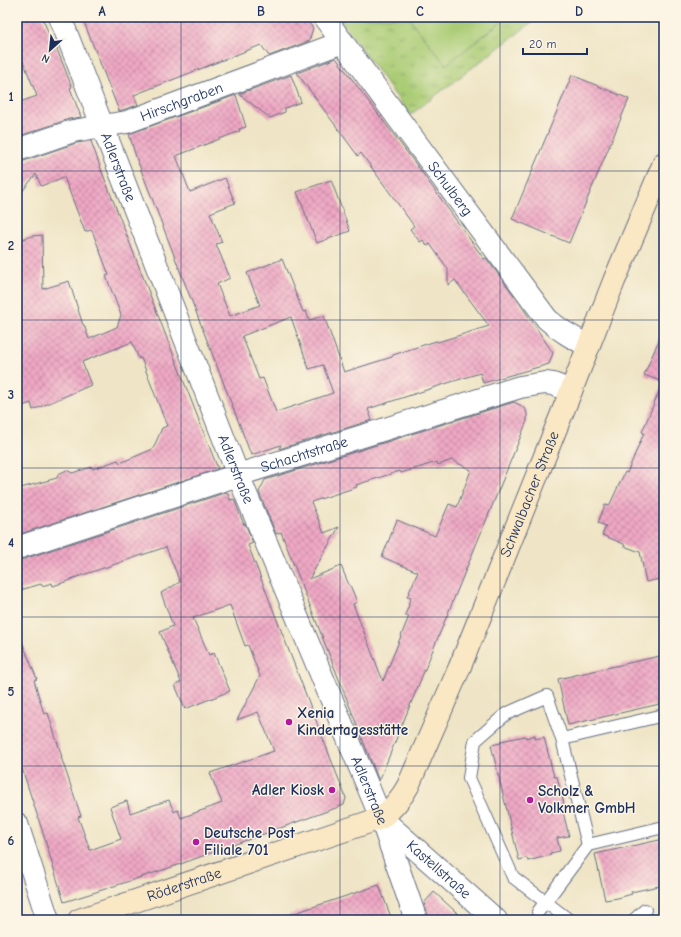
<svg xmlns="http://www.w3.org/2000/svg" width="681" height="937" font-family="'Comic Neue',sans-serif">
<defs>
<pattern id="grass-tufts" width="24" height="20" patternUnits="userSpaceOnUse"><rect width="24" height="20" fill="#aacc75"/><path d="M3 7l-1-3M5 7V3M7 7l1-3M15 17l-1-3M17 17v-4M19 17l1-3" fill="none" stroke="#8aa663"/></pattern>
<pattern id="building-cross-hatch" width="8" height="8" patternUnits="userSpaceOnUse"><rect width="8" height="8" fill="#efa8c4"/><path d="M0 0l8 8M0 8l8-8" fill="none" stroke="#c189a2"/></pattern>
</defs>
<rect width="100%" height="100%" fill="#fcf5e5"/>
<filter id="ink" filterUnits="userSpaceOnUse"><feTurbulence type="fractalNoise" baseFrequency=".025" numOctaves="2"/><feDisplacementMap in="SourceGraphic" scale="8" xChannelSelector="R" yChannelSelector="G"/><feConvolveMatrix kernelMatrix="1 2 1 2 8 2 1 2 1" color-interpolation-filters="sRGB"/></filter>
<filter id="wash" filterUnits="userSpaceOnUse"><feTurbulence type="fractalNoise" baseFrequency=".012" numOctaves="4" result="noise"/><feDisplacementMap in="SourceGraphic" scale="16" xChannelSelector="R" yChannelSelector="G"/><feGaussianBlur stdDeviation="0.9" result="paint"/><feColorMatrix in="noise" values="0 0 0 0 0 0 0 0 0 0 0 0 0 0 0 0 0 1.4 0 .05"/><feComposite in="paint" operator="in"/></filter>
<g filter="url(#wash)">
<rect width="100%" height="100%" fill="#efe5c6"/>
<path fill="url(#grass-tufts)" stroke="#627e6a" d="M338 17H539L410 115Z"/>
<path fill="#aacc75" stroke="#627e6a" d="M408 17H507L446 65Z"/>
<g id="blocks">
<g fill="url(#building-cross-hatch)" fill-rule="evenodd">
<path d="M17 17H42L51 39H53L72 87 70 88 81 117 69 119 17 137V103L37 96 17 46Z"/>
<path d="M82 17H304L313 28 309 41 269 56 261 45 134 95 138 105 119 111Z"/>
<path d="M336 58 418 167 484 259 486 258 516 298 553 353 549 364 483 383 480 373 451 382 368 409 372 420 279 449 281 445 251 455 239 423 136 157 129 134 236 95 246 127 239 129 240 131 176 156 190 192 225 178 235 203 210 213 222 242 216 244 230 278 217 284 230 316 260 305 247 273 282 259 303 312 306 311 309 320 324 316 344 372 392 357 393 355 414 348 436 341 438 342 489 326 455 280 448 285V269L430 244 427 246 423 240 420 242 410 229 414 226 361 153 358 156 297 73ZM291 317 309 369 323 365 333 393 276 412 263 378 259 379 242 336Z"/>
<path d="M291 75 301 102 285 108V112L270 118 239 94Z"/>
<path d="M572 75 629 99 569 243 512 219Z"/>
<path d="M91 141 102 172 218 469 17 535V489L57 478 58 474 67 470 72 473 92 467 93 469 118 460 120 463 153 449 162 428 167 426 141 358 139 359 132 342 82 362 91 385 33 410 31 403 17 408V241L32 236 42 235 43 289 69 281 83 325H84L89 339 117 327 121 315 106 276 109 275 93 233 91 230 85 232 64 177 41 186 36 174 17 198V162H21L76 143Z"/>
<path d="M331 180 350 231 317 243 297 192Z"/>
<path d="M664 328V578L646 582 640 552 624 546V544L602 535 606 526 598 523 605 505 609 506 625 472 627 473 644 433 642 432 663 382 644 375Z"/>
<path d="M514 402 520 405 526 410 527 414V421L379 781 281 532 276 534 259 492 265 480ZM452 460 471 470 457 507 449 504 435 536 397 520 382 557 418 572 407 597 411 598 408 604 409 605 405 615 409 616 383 681 353 604 357 602 350 585H349L341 566 309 579 339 527 324 533 311 502 357 487 356 485 400 471 401 473 437 462 438 465Z"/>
<path d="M227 492 230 500 234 499 244 525 245 523 253 543 248 545 346 798 344 805 175 866 99 891 64 902 42 830 17 753V632H18L37 679 34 680 44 714 48 713 62 757H61L81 816 78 817 90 850 121 839 110 807 127 801 130 813 169 800 174 812 178 810 181 818 222 803 210 773 274 751 258 712 237 720 260 676 248 645 245 646 230 605 193 618 209 655 214 653 230 691 185 709 175 685 181 682 160 632 173 626 161 593 180 582 166 547 71 579V580L53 586 52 583 42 586 41 584 17 591V560H21Z"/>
<path d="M664 655V703L568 725 558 679Z"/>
<path d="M535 735V739L544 737 554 777H557L564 804H561L569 836 557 838 560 851 550 853 551 855 528 861 527 858 519 860 491 745 501 743V741L525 736 526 738Z"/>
<path d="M664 839V885L631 892 632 894 618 898 605 900 595 854Z"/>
<path d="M379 885 392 920H284L283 917Z"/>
<path d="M434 892 465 920H430L424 903Z"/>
</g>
</g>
</g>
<g filter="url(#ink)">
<use href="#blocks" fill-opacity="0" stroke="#656f82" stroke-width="1"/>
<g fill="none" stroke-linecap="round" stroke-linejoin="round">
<g stroke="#656f82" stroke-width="14">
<g id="lane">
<path d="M562 739 664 715"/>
<path d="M538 912 588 845 664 827"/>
<path d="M569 920 513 877 469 778 475 741 506 714 547 696 562 739 588 845"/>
<path d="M634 920 645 910"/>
</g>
</g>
<g stroke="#656f82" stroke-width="24">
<g id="street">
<path id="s1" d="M60 17 238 475 381 818 416 920"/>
<path id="s2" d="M324 17 406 129 547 319C560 331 573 338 589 346"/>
<path id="s3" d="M17 150 73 131 127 122 343 42"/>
<path id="s4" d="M17 548 238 475 520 387 545 383 553 384 571 391"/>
<path id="s5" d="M382 819 496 920"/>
<path d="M17 824 48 920"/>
</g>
</g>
<g stroke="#656f82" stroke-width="24">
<g id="secondary">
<path id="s6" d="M79 920 381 818C392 809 401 799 408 786L459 669 571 391 614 281 664 163"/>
</g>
</g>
<use href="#lane" stroke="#fff" stroke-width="12"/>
<use href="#street" stroke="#fff" stroke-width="22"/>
<use href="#secondary" stroke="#fae7c3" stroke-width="22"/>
</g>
</g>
<path fill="none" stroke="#1b2f5e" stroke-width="1" stroke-opacity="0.55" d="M181 17V920M340 17V920M500 17V920M17 171H664M17 320H664M17 468H664M17 617H664M17 766H664"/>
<g fill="#b5179e" stroke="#fcf5e5" stroke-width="1.5">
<circle cx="289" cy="722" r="4"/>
<circle cx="332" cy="790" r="4"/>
<circle cx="530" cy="800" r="4"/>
<circle cx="196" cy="842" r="4"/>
</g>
<g text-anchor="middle" stroke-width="3" stroke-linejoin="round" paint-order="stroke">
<g font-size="15" fill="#1b2f5e" stroke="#fcf5e5">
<text dy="5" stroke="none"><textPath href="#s3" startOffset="172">Hirschgraben</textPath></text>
<text dy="5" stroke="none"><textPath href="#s1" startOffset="161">Adlerstraße</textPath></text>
<text dy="5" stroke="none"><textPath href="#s2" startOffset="213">Schulberg</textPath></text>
<text dy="5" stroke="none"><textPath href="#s4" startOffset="302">Schachtstraße</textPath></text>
<text dy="5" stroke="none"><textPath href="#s1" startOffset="485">Adlerstraße</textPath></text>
<text dy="5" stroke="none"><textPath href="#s6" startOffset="677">Schwalbacher Straße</textPath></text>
<text dy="5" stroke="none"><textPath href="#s1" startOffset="833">Adlerstraße</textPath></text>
<text dy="5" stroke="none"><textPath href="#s5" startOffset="76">Kastellstraße</textPath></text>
<text dy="5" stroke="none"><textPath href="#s6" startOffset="111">Röderstraße</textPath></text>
</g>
<g font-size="15" font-weight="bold" fill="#1b2f5e" stroke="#fcf5e5" text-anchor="start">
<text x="297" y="718">Xenia<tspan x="297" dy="17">Kindertagesstätte</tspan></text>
<text x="324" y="795" text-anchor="end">Adler Kiosk</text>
<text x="538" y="796">Scholz &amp;<tspan x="538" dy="17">Volkmer GmbH</tspan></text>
<text x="204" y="838">Deutsche Post<tspan x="204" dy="17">Filiale 701</tspan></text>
</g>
</g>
<rect width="681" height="937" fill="none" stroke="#fcf5e5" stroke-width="44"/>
<g transform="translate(50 50) rotate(207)" stroke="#fcf5e5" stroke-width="3" paint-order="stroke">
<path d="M0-3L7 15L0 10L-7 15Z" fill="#1b2f5e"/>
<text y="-6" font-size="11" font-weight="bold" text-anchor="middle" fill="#1b2f5e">N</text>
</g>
<path d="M523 48v6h64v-6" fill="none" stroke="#1b2f5e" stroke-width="2"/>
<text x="529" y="48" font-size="12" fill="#1b2f5e" stroke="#fcf5e5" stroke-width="3" paint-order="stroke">20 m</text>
<rect x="22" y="22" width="637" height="893" fill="none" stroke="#1b2f5e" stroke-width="1.5"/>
<g font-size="13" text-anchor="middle" font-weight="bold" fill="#1b2f5e">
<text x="102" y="16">A</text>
<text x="261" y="16">B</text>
<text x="420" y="16">C</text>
<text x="579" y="16">D</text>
<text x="11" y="101">1</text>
<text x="11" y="250">2</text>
<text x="11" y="399">3</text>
<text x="11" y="547">4</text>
<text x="11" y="696">5</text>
<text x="11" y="845">6</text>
</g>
</svg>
